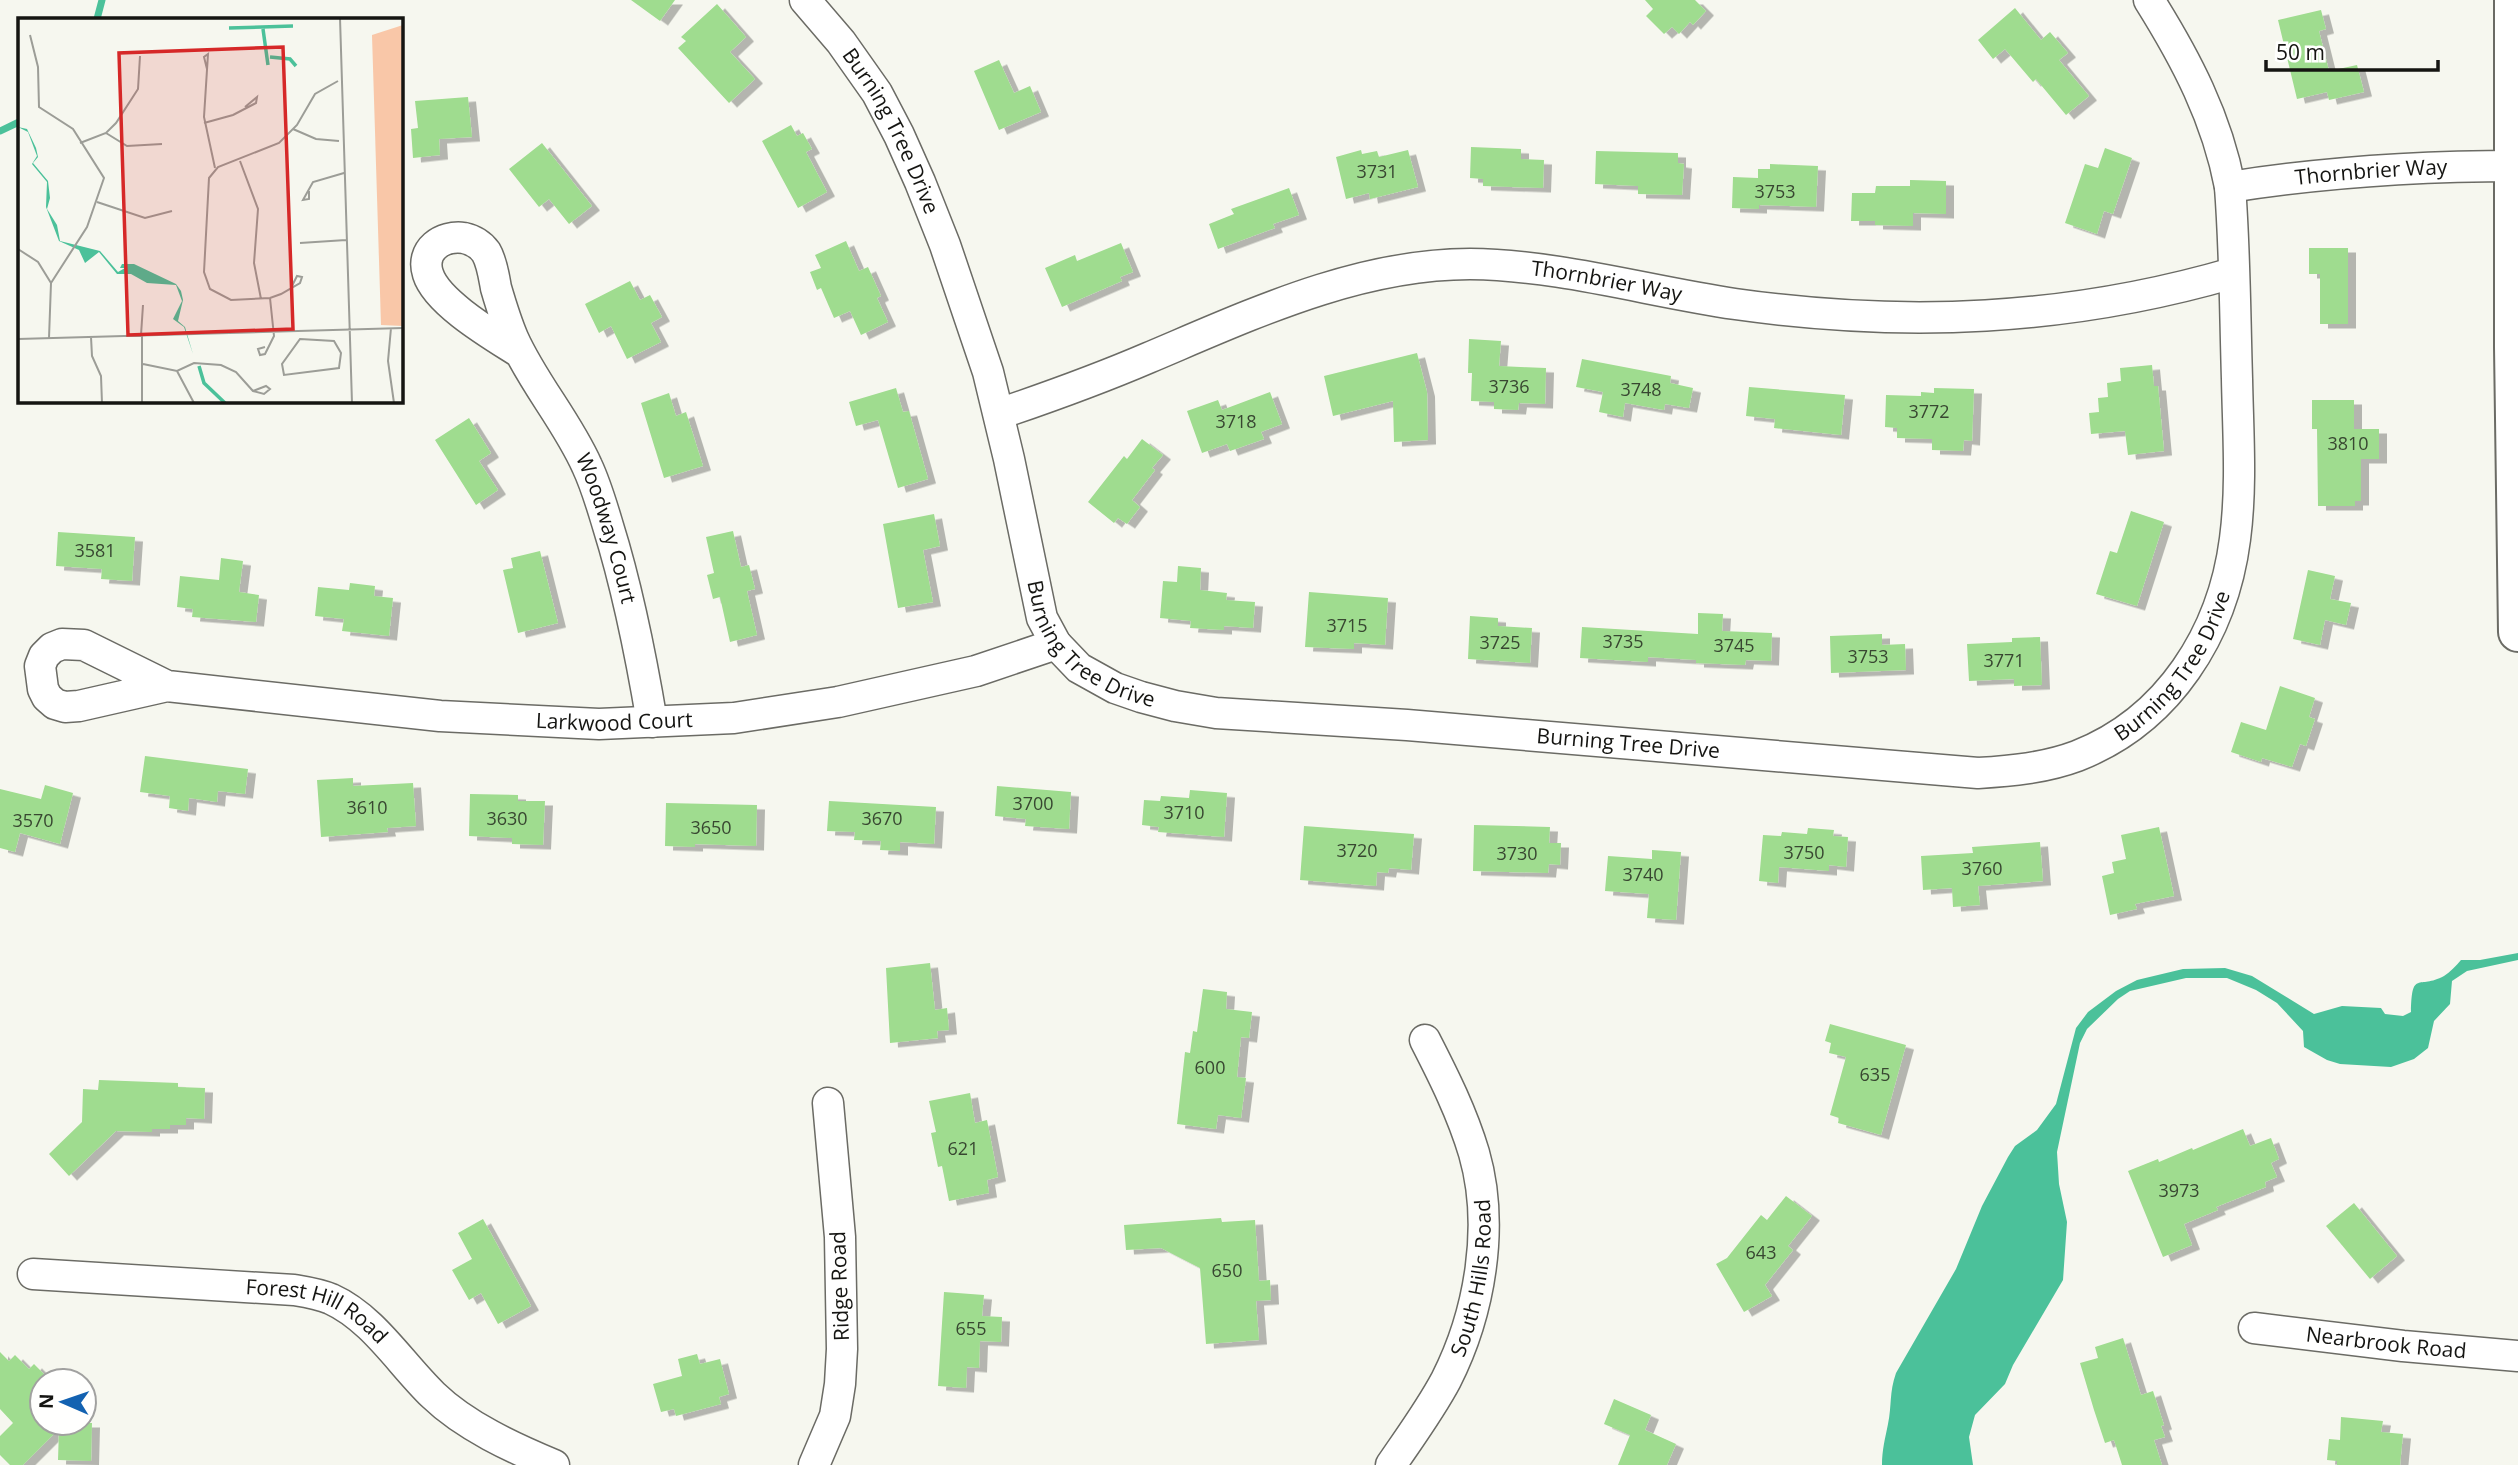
<svg xmlns="http://www.w3.org/2000/svg" width="2518" height="1465" font-family="'Open Sans',sans-serif">
<defs>
<filter id="shadow"><feDropShadow dx="8" dy="4.5" stdDeviation="0" flood-color="#0004"/></filter>
</defs>
<rect width="100%" height="100%" fill="#f6f7ef"/>
<path fill="#4bc19a" d="M2518 953V960L2467 971 2452 981 2450 1004 2434 1021 2428 1048 2414 1059 2391 1067 2340 1064 2327 1060 2304 1047 2303 1031 2277 1003 2256 990 2227 978H2186L2130 991 2118 999 2087 1029 2080 1043 2057 1152 2059 1184 2067 1222 2063 1280 2013 1365 2005 1384 1975 1415 1969 1437 1973 1465H1882C1882 1450 1885 1439 1888 1424 1892 1405 1889 1393 1896 1373L1956 1269 1982 1206 2008 1157 2015 1146 2037 1130 2056 1104 2076 1028 2088 1012 2116 991 2137 980 2183 969 2225 968 2252 976 2314 1014 2342 1006 2381 1008 2385 1014 2403 1016 2411 1012C2412 969 2418 990 2444 976 2450 972 2456 966 2461 960H2480Z"/>
<g fill="none" stroke-linecap="round" stroke-linejoin="round">
<g stroke="#4bc19a" stroke-width="7">
<path d="M97 19 102 0"/>
<path d="M0 131 19 122"/>
</g>
</g>
<g fill="#9fdc8f" filter="url(#shadow)">
<path d="M631 0H675L660 21Z"/>
<path d="M1645 0H1695L1706 11 1693 25 1690 22 1679 34 1672 27 1664 34 1646 16 1653 9Z"/>
<path d="M717 4 746 37 730 52 755 79 729 103 678 48 686 41 681 37Z"/>
<path d="M2015 8 2041 40 2050 32 2068 53 2059 60 2089 96 2066 115 2036 79 2033 82 2005 49 1993 59 1978 40Z"/>
<path d="M2321 10 2326 29 2319 31 2329 71 2357 65 2364 92 2329 100 2327 92 2297 99 2278 20Z"/>
<path d="M999 60 1014 93 1030 86 1041 112 999 130 974 71Z"/>
<path d="M468 97 472 137 439 139 440 155 413 158 411 129 418 128 415 101Z"/>
<path d="M791 125 797 136 803 133 812 149 806 152 827 192 798 208 762 141Z"/>
<path d="M542 143 592 206 569 224 549 199 539 207 509 169Z"/>
<path d="M1471 147 1521 149V159L1544 160 1543 188 1483 186V179L1470 178Z"/>
<path d="M2105 148 2132 158 2113 214 2104 211 2097 234 2065 223 2085 164 2098 168Z"/>
<path d="M1361 150 1362 154 1377 151 1379 157 1408 150 1418 187 1370 199 1369 193 1346 199 1336 157Z"/>
<path d="M1596 151 1678 153V163L1684 164 1682 195 1638 194V186L1595 184Z"/>
<path d="M1770 164 1818 166 1816 207 1759 205V209L1732 208 1733 177 1758 178V169H1770Z"/>
<path d="M1910 180 1946 181V214L1913 213V226L1875 225V221H1851L1852 193H1875L1876 186H1910Z"/>
<path d="M1289 188 1299 215 1273 224 1275 228 1218 249 1209 224 1234 214 1231 209Z"/>
<path d="M846 241 859 271 868 267 881 296 877 298 888 322 861 335 850 311 834 318 821 288 817 290 810 272 821 268 815 255Z"/>
<path d="M1121 243 1133 272 1120 277 1122 281 1062 307 1045 268 1075 255 1077 261Z"/>
<path d="M2309 248H2348V324H2320V274H2309Z"/>
<path d="M630 281 640 300 650 295 662 317 651 323 661 342 627 359 611 326 599 333 585 304Z"/>
<path d="M1469 339 1501 341 1499 366 1546 368 1545 404 1519 403 1518 410 1494 409V402L1471 401 1472 373H1468Z"/>
<path d="M1417 353 1427 392 1428 440 1394 442 1393 401 1333 416 1324 376Z"/>
<path d="M1582 359 1671 376 1670 383 1693 388 1689 408 1665 404 1664 410 1625 403 1623 417 1599 412 1603 392 1576 387Z"/>
<path d="M2152 365 2154 386H2158L2164 451 2128 455 2125 431 2091 434 2089 413 2099 412 2098 398 2108 397 2107 383 2121 381 2120 368Z"/>
<path d="M1749 387 1845 395 1841 435 1774 428 1775 419 1746 416Z"/>
<path d="M896 388 903 412 909 411 928 479 898 488 878 420 856 426 849 402Z"/>
<path d="M1934 388 1974 389 1972 441 1964 440 1963 451 1932 450V439L1897 438V428L1885 427 1886 395 1921 396V392L1934 393Z"/>
<path d="M1270 392 1282 424 1261 432 1264 439 1230 451 1227 444 1202 453 1187 411 1218 400 1222 410Z"/>
<path d="M669 393 676 416 686 412 703 466 664 478 641 403Z"/>
<path d="M2312 400H2354V429H2379V459H2361V501H2355V506H2318L2317 429H2312Z"/>
<path d="M469 418 491 453 479 461 498 490 476 505 435 440Z"/>
<path d="M1142 439 1163 455 1152 468 1155 470 1132 500 1140 507 1127 524 1118 518 1114 523 1088 502 1124 456 1127 459Z"/>
<path d="M2131 511 2164 522 2137 606 2096 594 2110 551 2117 553Z"/>
<path d="M934 514 940 546 923 550 933 602 898 608 883 524Z"/>
<path d="M733 531 741 567 749 565 755 589 747 591 757 635 730 642 720 597 713 599 707 575 714 573 706 537Z"/>
<path d="M58 532 135 537 132 581 101 579 102 569 56 566Z"/>
<path d="M540 551 558 623 518 633 503 570 513 568 511 558Z"/>
<path d="M221 558 243 561 239 592 259 595 256 622 192 617 193 609 177 607 180 576 219 580Z"/>
<path d="M1178 566 1201 568 1200 590 1227 593 1226 600 1255 602 1253 628 1224 626V630L1190 628 1191 621 1160 618 1163 581 1177 582Z"/>
<path d="M2308 570 2335 576 2330 599 2351 603 2346 625 2325 620 2320 645 2293 639Z"/>
<path d="M350 583 375 586 374 596 393 598 389 636 342 631 344 619 315 616 318 587 349 590Z"/>
<path d="M1309 592 1388 598 1385 645 1354 643V649L1305 647Z"/>
<path d="M1698 613 1723 614 1722 631 1772 633 1771 661 1746 660 1745 665 1696 663V660L1648 657V662L1580 658 1582 627 1698 634Z"/>
<path d="M1470 616 1498 618V626L1532 628 1530 663 1468 659Z"/>
<path d="M1882 634V645L1905 644 1906 670 1831 673 1830 636Z"/>
<path d="M2040 637 2042 685 2014 686V679L1969 681 1967 644 2012 642V638Z"/>
<path d="M2280 686 2315 698 2309 717 2315 719 2306 746 2300 744 2292 767 2262 758 2261 762 2231 752 2241 722 2266 730Z"/>
<path d="M145 756 248 769 245 794 218 791 217 802 189 798 188 811 169 808 170 796 140 792Z"/>
<path d="M353 778V786L413 783 416 826 387 828 388 832 321 837 317 780Z"/>
<path d="M45 785 73 793 60 844 20 833 15 852 0 848V789L41 799Z"/>
<path d="M997 786 1071 792 1069 829 1025 826 1026 819 995 816Z"/>
<path d="M1190 790 1227 793 1224 837 1158 832 1159 827 1142 825 1144 800 1160 801 1161 796 1189 798Z"/>
<path d="M470 794 518 795V801H545L543 845 512 844V838L469 836Z"/>
<path d="M829 801 936 807 934 844 900 842V851L880 850 881 841 854 840 855 832 827 831Z"/>
<path d="M666 803 757 805 756 846 695 844V847L665 846Z"/>
<path d="M1474 825 1550 827 1549 843H1561L1560 865 1549 864 1548 873 1473 871Z"/>
<path d="M1304 826 1414 834 1411 870 1389 868 1388 873 1377 872 1376 886 1300 880Z"/>
<path d="M2159 827 2174 896 2135 904 2137 909 2110 915 2102 876 2114 873 2112 862 2126 859 2121 835Z"/>
<path d="M1808 828 1834 830 1833 836 1848 837 1846 867 1829 865V871L1779 867 1778 883 1759 881 1763 835 1781 836 1782 832 1807 834Z"/>
<path d="M2040 842 2043 881 1978 886 1980 905 1953 907 1952 888 1923 890 1921 856 1973 853 1972 847Z"/>
<path d="M1652 850 1681 852 1676 920 1647 918 1649 894 1605 891 1608 856 1652 859Z"/>
<path d="M930 963 935 1010 947 1008 949 1030 937 1031 938 1038 890 1043 886 968Z"/>
<path d="M1203 989 1227 992 1226 1009 1252 1012 1249 1038 1241 1037 1237 1077 1246 1078 1241 1118 1218 1115 1216 1129 1177 1124 1185 1052 1190 1053 1193 1031 1197 1032Z"/>
<path d="M1830 1024 1906 1045 1881 1135 1838 1123 1839 1118 1830 1115 1846 1057 1829 1053 1831 1043 1825 1041Z"/>
<path d="M99 1080 178 1083V1087L205 1088 204 1119 186 1118V1125H170V1129H152V1132L116 1131 69 1176 49 1154 82 1122 83 1089 98 1090Z"/>
<path d="M970 1093 975 1123 987 1120 998 1177 987 1180 989 1193 949 1201 942 1166 938 1167 931 1133 936 1132 929 1101Z"/>
<path d="M2243 1129 2250 1146 2271 1138 2279 1159 2271 1163 2277 1177 2265 1182 2266 1187 2216 1207 2218 1210 2184 1224 2192 1245 2163 1257 2128 1171 2158 1159 2159 1162 2192 1148 2193 1150Z"/>
<path d="M1786 1196 1812 1216 1788 1246 1793 1250 1765 1285 1772 1296 1744 1312 1716 1264 1727 1258 1761 1215 1767 1220Z"/>
<path d="M2354 1203 2397 1256 2370 1279 2326 1226Z"/>
<path d="M1221 1218 1222 1222 1255 1220 1259 1281 1270 1280 1271 1300 1256 1301 1259 1340 1206 1344 1200 1268 1161 1248 1126 1250 1124 1225Z"/>
<path d="M483 1219 531 1306 498 1324 481 1293 469 1300 452 1270 472 1259 458 1233Z"/>
<path d="M944 1292 984 1295 982 1316 1002 1317 1001 1342 980 1341 979 1368 967 1367 966 1388 938 1386Z"/>
<path d="M2123 1338 2141 1395 2153 1391 2164 1425 2161 1426 2165 1437 2154 1440 2162 1465H2122L2114 1440 2105 1443 2094 1410 2080 1363 2098 1358 2095 1347Z"/>
<path d="M0 1352 9 1361 15 1355 29 1369 34 1364 48 1378 42 1381V1423H92L91 1461 58 1460 59 1429 23 1465H10L0 1455V1436L13 1423 0 1409Z"/>
<path d="M697 1354 700 1364 720 1359 729 1394 719 1397 721 1404 676 1416 674 1409 661 1412 653 1384 682 1376 678 1359Z"/>
<path d="M1614 1399 1651 1415 1645 1430 1676 1444 1667 1465H1618L1630 1435 1604 1424Z"/>
<path d="M2341 1417 2383 1421 2381 1432 2403 1434 2400 1465H2337V1461L2327 1460 2329 1439 2340 1440Z"/>
</g>
<g fill="none" stroke-linecap="round" stroke-linejoin="round">
<g stroke="#6b6b65" stroke-width="33">
<g id="minor">
<path id="s1" d="M805 0 841 42 877 93 899 135 920 182 945 245 988 372 1009 459 1042 618 1056 644 1079 668 1115 688 1141 697 1175 706 1216 713 1407 725 1978 773C2011 771 2045 768 2077 756 2169 720 2223 633 2235 539 2242 486 2238 432 2237 379 2235 315 2235 251 2230 187 2217 118 2186 59 2149 0"/>
<path id="s2" d="M2230 187C2325 172 2421 166 2518 166"/>
<path id="s3" d="M519 352C494 336 437 303 428 274 420 250 442 235 464 238 473 240 481 245 486 252 492 262 494 277 496 288 501 305 506 322 513 338 533 383 567 421 587 466 596 485 602 506 608 526 628 590 641 656 652 722"/>
<path id="s4" d="M999 414C1049 397 1099 379 1148 358 1250 315 1357 264 1470 264 1559 265 1647 291 1735 304 1905 328 2068 321 2233 273"/>
<path id="s5" d="M167 686 79 706 65 707 55 704 47 697 43 689 40 666 44 656 52 648 62 644 84 645 167 686 440 716 599 724 734 718 838 702 976 671 1056 644"/>
<path id="s6" d="M33 1274 294 1290C306 1292 319 1294 331 1299 373 1318 400 1363 433 1395 465 1426 513 1448 554 1465"/>
<path id="s7" d="M2254 1328 2403 1346 2518 1356"/>
<path d="M814 1465 835 1416 840 1384 842 1349 840 1237 828 1103"/>
<path id="s8" d="M1391 1465C1410 1437 1430 1410 1446 1380 1480 1313 1495 1226 1474 1153 1462 1113 1444 1077 1425 1040"/>
</g>
</g>
<g stroke="#6b6b65" stroke-width="42">
<path id="major" d="M2514 0V347L2518 632"/>
</g>
<use href="#minor" stroke="#fff" stroke-width="30"/>
<use href="#major" stroke="#fff" stroke-width="38"/>
</g>
<g text-anchor="middle" stroke-width="5" stroke-linejoin="round" paint-order="stroke">
<g font-size="18" fill="#384731">
<text x="1377" y="178">3731</text>
<text x="1775" y="198">3753</text>
<text x="1509" y="393">3736</text>
<text x="1641" y="396">3748</text>
<text x="1929" y="418">3772</text>
<text x="1236" y="428">3718</text>
<text x="2348" y="450">3810</text>
<text x="95" y="557">3581</text>
<text x="1347" y="632">3715</text>
<text x="1623" y="648">3735</text>
<text x="1500" y="649">3725</text>
<text x="1734" y="652">3745</text>
<text x="1868" y="663">3753</text>
<text x="2004" y="667">3771</text>
<text x="1033" y="810">3700</text>
<text x="367" y="814">3610</text>
<text x="1184" y="819">3710</text>
<text x="507" y="825">3630</text>
<text x="882" y="825">3670</text>
<text x="33" y="827">3570</text>
<text x="711" y="834">3650</text>
<text x="1357" y="857">3720</text>
<text x="1804" y="859">3750</text>
<text x="1517" y="860">3730</text>
<text x="1982" y="875">3760</text>
<text x="1643" y="881">3740</text>
<text x="1210" y="1074">600</text>
<text x="1875" y="1081">635</text>
<text x="963" y="1155">621</text>
<text x="2179" y="1197">3973</text>
<text x="1761" y="1259">643</text>
<text x="1227" y="1277">650</text>
<text x="971" y="1335">655</text>
</g>
<g font-size="21" fill="#151512" stroke="#fffffe">
<text dy="7" stroke="none"><textPath href="#s1" startOffset="158">Burning Tree Drive</textPath></text>
<text dy="7" stroke="none"><textPath href="#s2" startOffset="142">Thornbrier Way</textPath></text>
<text dy="7" stroke="none"><textPath href="#s4" startOffset="635">Thornbrier Way</textPath></text>
<text dy="7" stroke="none"><textPath href="#s3" startOffset="514">Woodway Court</textPath></text>
<text dy="7" stroke="none"><textPath href="#s1" startOffset="724">Burning Tree Drive</textPath></text>
<text dy="7" stroke="none"><textPath href="#s1" startOffset="1880">Burning Tree Drive</textPath></text>
<text dy="7" stroke="none"><textPath href="#s5" startOffset="754">Larkwood Court</textPath></text>
<text dy="7" stroke="none"><textPath href="#s1" startOffset="1292">Burning Tree Drive</textPath></text>
<text dy="7" stroke="none"><textPath href="#s8" startOffset="208">South Hills Road</textPath></text>
<text transform="translate(840 1286) rotate(-92)" y="7">Ridge Road</text>
<text dy="7" stroke="none"><textPath href="#s6" startOffset="290">Forest Hill Road</textPath></text>
<text dy="7" stroke="none"><textPath href="#s7" startOffset="133">Nearbrook Road</textPath></text>
</g>
</g>
<g transform="translate(18 18)">
<rect width="385" height="385" fill="#f6f7ef"/>
<path d="M385 7V308L363 307 354 17Z" fill="#f9c7a8"/>
<path d="M0 109 9 111 18 130 20 139 15 145 30 163 32 180 29 191 39 207 42 223 82 233 100 254 107 250H102L104 246H116L158 266 163 273 165 282 160 303 167 309 175 336 166 309 155 301 164 283 158 267 129 265 113 256H99L81 234 67 245 61 232 41 223 28 189 29 164 14 146 19 138 10 114Z" fill="#4bc19a"/>
<path fill="none" stroke="#4bc19a" stroke-width="3.5" d="M211 10 275 8M245 11 250 47M252 39 272 41 278 48M181 348 186 365 207 385"/>
<path fill="none" stroke="#9c9d97" stroke-width="2" d="M322 0 334 385M12 17 20 49 21 89 55 111 86 160 69 209 33 265M189 51 186 39 190 36 186 99 197 150M186 105 215 97 238 85 239 79 227 89M275 111 298 121 321 123M88 115 109 128 144 126M62 125 88 115 98 105 120 71 122 38M222 143 240 191 236 245 243 281M291 173V181L285 182 295 164 326 155M79 184 127 200 154 193M282 225 328 222M0 231 20 244 33 265 31 320M273 270 279 258 284 259 282 265 263 276 252 280 213 282 192 271 186 254 191 160 200 149 261 125 279 107 297 76 320 63M373 310 370 343 376 385M123 317 125 287M73 319 74 338 83 358 84 385M0 321 385 310M282 321 316 323 323 335 321 350 266 357 264 346ZM247 329 240 331 242 337 247 336 256 318 252 280M125 346 159 353 176 345 203 347 218 354 235 373 246 376 252 371 248 368 235 373M159 353 176 385M124 385V318"/>
<path fill="#d62828" fill-opacity="0.15" stroke="#d62828" stroke-width="3.5" d="M265 29 275 311 110 317 101 35Z"/>
<rect width="385" height="385" fill="none" stroke="#151512" stroke-width="3.5"/>
</g>
<g transform="translate(63 1402) rotate(272)"><circle r="33" fill="#fffffe" stroke="#a1a1a0" stroke-width="2"/>
<path d="M0-5L12 26L0 18L-12 26Z" fill="#1362b1"/>
<text y="-10" font-size="19" font-weight="bold" text-anchor="middle" fill="#151512">N</text>
</g>
<path d="M2266 60v10h172v-10" fill="none" stroke="#151512" stroke-width="3.5"/>
<text x="2276" y="60" font-size="21" fill="#151512" stroke="#fffffe" stroke-width="5" paint-order="stroke">50 m</text>
</svg>
